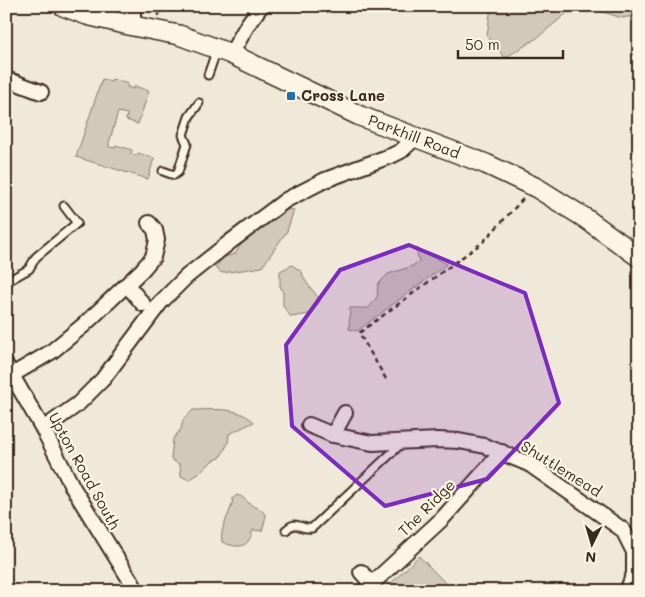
<svg xmlns="http://www.w3.org/2000/svg" width="645" height="597" font-family="Mali,sans-serif">
<rect width="100%" height="100%" fill="#f0e9d9"/>
<filter id="ink" filterUnits="userSpaceOnUse"><feTurbulence type="fractalNoise" baseFrequency=".02" numOctaves="2"/><feDisplacementMap in="SourceGraphic" scale="10" xChannelSelector="R" yChannelSelector="G"/><feConvolveMatrix kernelMatrix="1 2 1 2 8 2 1 2 1" color-interpolation-filters="sRGB"/></filter>
<g filter="url(#ink)">
<g fill="#d2c9ba" stroke="#867a6c">
<path d="M491 6H639V15L622 18 600 11 567 13 537 38 505 58 487 36Z"/>
<path d="M102 79 111 82 112 79 128 84 127 87 134 89 135 86 149 91 138 124 126 120 127 114 118 112 109 143V147L115 148 116 145 132 150 131 154 137 156 138 153 154 158 148 179 76 157Z"/>
<path d="M287 209 294 210 287 231 262 267 222 273 215 268 224 257 235 254 245 238Z"/>
<path d="M416 248 447 264 357 331 349 329 350 308H369L377 297 378 284 388 274 410 267 419 262Z"/>
<path d="M292 265 302 272C305 285 314 289 320 301L309 314 291 317 283 306V292L280 286V271Z"/>
<path d="M193 410C214 410 237 406 254 422L229 434 228 443 220 458 212 461 200 473 189 480 181 476 180 465 171 459 173 439 181 429 183 420Z"/>
<path d="M237 495C244 497 245 500 250 504 257 510 260 506 266 516L262 531 253 530C248 550 237 548 222 542 219 526 232 513 233 498Z"/>
<path d="M419 556 453 591H383Z"/>
</g>
<g fill="none" stroke-linecap="round" stroke-linejoin="round">
<g stroke="#3b2a1e" stroke-width="11">
<g id="service">
<path d="M208 75 217 49"/>
<path d="M163 171 174 175 178 172 187 144 183 135 189 117 199 103"/>
<path d="M6 282 29 269 36 257 77 223 64 206"/>
<path d="M286 530C297 519 299 530 312 528L401 444"/>
</g>
</g>
<g stroke="#3b2a1e" stroke-width="18">
<g id="minor">
<path d="M133 26V6"/>
<path d="M231 54 248 24 261 6"/>
<path d="M6 79 41 92"/>
<path d="M127 285 143 304"/>
<path d="M6 365 43 429 73 488 137 591"/>
<path d="M12 375 51 352 85 324 142 270 153 257 157 240 155 230 149 223"/>
<path d="M345 413 333 435 372 443 438 440 459 441 485 446 529 464 623 530 634 552V574L627 591"/>
<path d="M309 425 333 435"/>
<path d="M43 429 78 404 103 379 160 303 186 277 230 242 286 200 325 180 393 155 401 151 415 138"/>
<path d="M361 572 372 584"/>
<path d="M364 591 442 519 502 452"/>
</g>
</g>
<g stroke="#3b2a1e" stroke-width="22">
<path id="secondary" d="M63 6 87 15 133 26 179 35 231 54 360 116 486 164 537 188 585 218 639 257"/>
</g>
<g stroke="#3b2a1e" stroke-width="2.5" stroke-dasharray="5 4" stroke-linecap="butt">
<path d="M158 16 163 6"/>
<path d="M386 379 359 333 483 242 523 199"/>
</g>
<use href="#service" stroke="#fcf5e5" stroke-width="7"/>
<use href="#minor" stroke="#fcf5e5" stroke-width="14"/>
<use href="#secondary" stroke="#fcf5e5" stroke-width="19"/>
</g>
</g>
<path fill="#7b2cbf" fill-opacity="0.2" stroke="#7b2cbf" stroke-width="4" stroke-linejoin="round" d="M409 245 525 293 559 403 487 479 385 506 292 426 286 345 340 270Z"/>
<rect fill="#1f6fb2" stroke="#fcf5e5" stroke-width="2" x="286" y="91" width="10" height="10" rx="2.5"/>
<g text-anchor="middle" stroke-width="4.5" stroke-linejoin="round" paint-order="stroke">
<g font-size="15" font-weight="bold" fill="#3b2a1e" stroke="#fcf5e5" text-anchor="start">
<text x="301" y="101">Cross Lane</text>
</g>
<g font-size="15" fill="#3b2a1e" stroke="#fcf5e5">
<text transform="translate(414 137) rotate(21)" y="5">Parkhill Road</text>
<text transform="translate(561 469) rotate(32)" y="5">Shuttlemead</text>
<text transform="translate(84 471) rotate(61)" y="5">Upton Road South</text>
<text transform="translate(427 508) rotate(-45)" y="5">The Ridge</text>
</g>
</g>
<rect width="645" height="597" fill="none" stroke="#fcf5e5" stroke-width="25"/>
<rect x="12" y="12" width="620" height="572" fill="none" stroke="#3b2a1e" stroke-width="2" filter="url(#ink)"/>
<g transform="translate(592 544) rotate(185)" stroke="#fcf5e5" stroke-width="4" paint-order="stroke">
<path d="M0-4L9 19L0 12L-9 19Z" fill="#3b2a1e"/>
<text y="-8" font-size="14" font-weight="bold" text-anchor="middle" fill="#3b2a1e">N</text>
</g>
<path d="M458 50v8h105v-8" fill="none" stroke="#3b2a1e" stroke-width="2.5"/>
<text x="465" y="50" font-size="15" fill="#3b2a1e" stroke="#fcf5e5" stroke-width="4" paint-order="stroke">50 m</text>
</svg>
